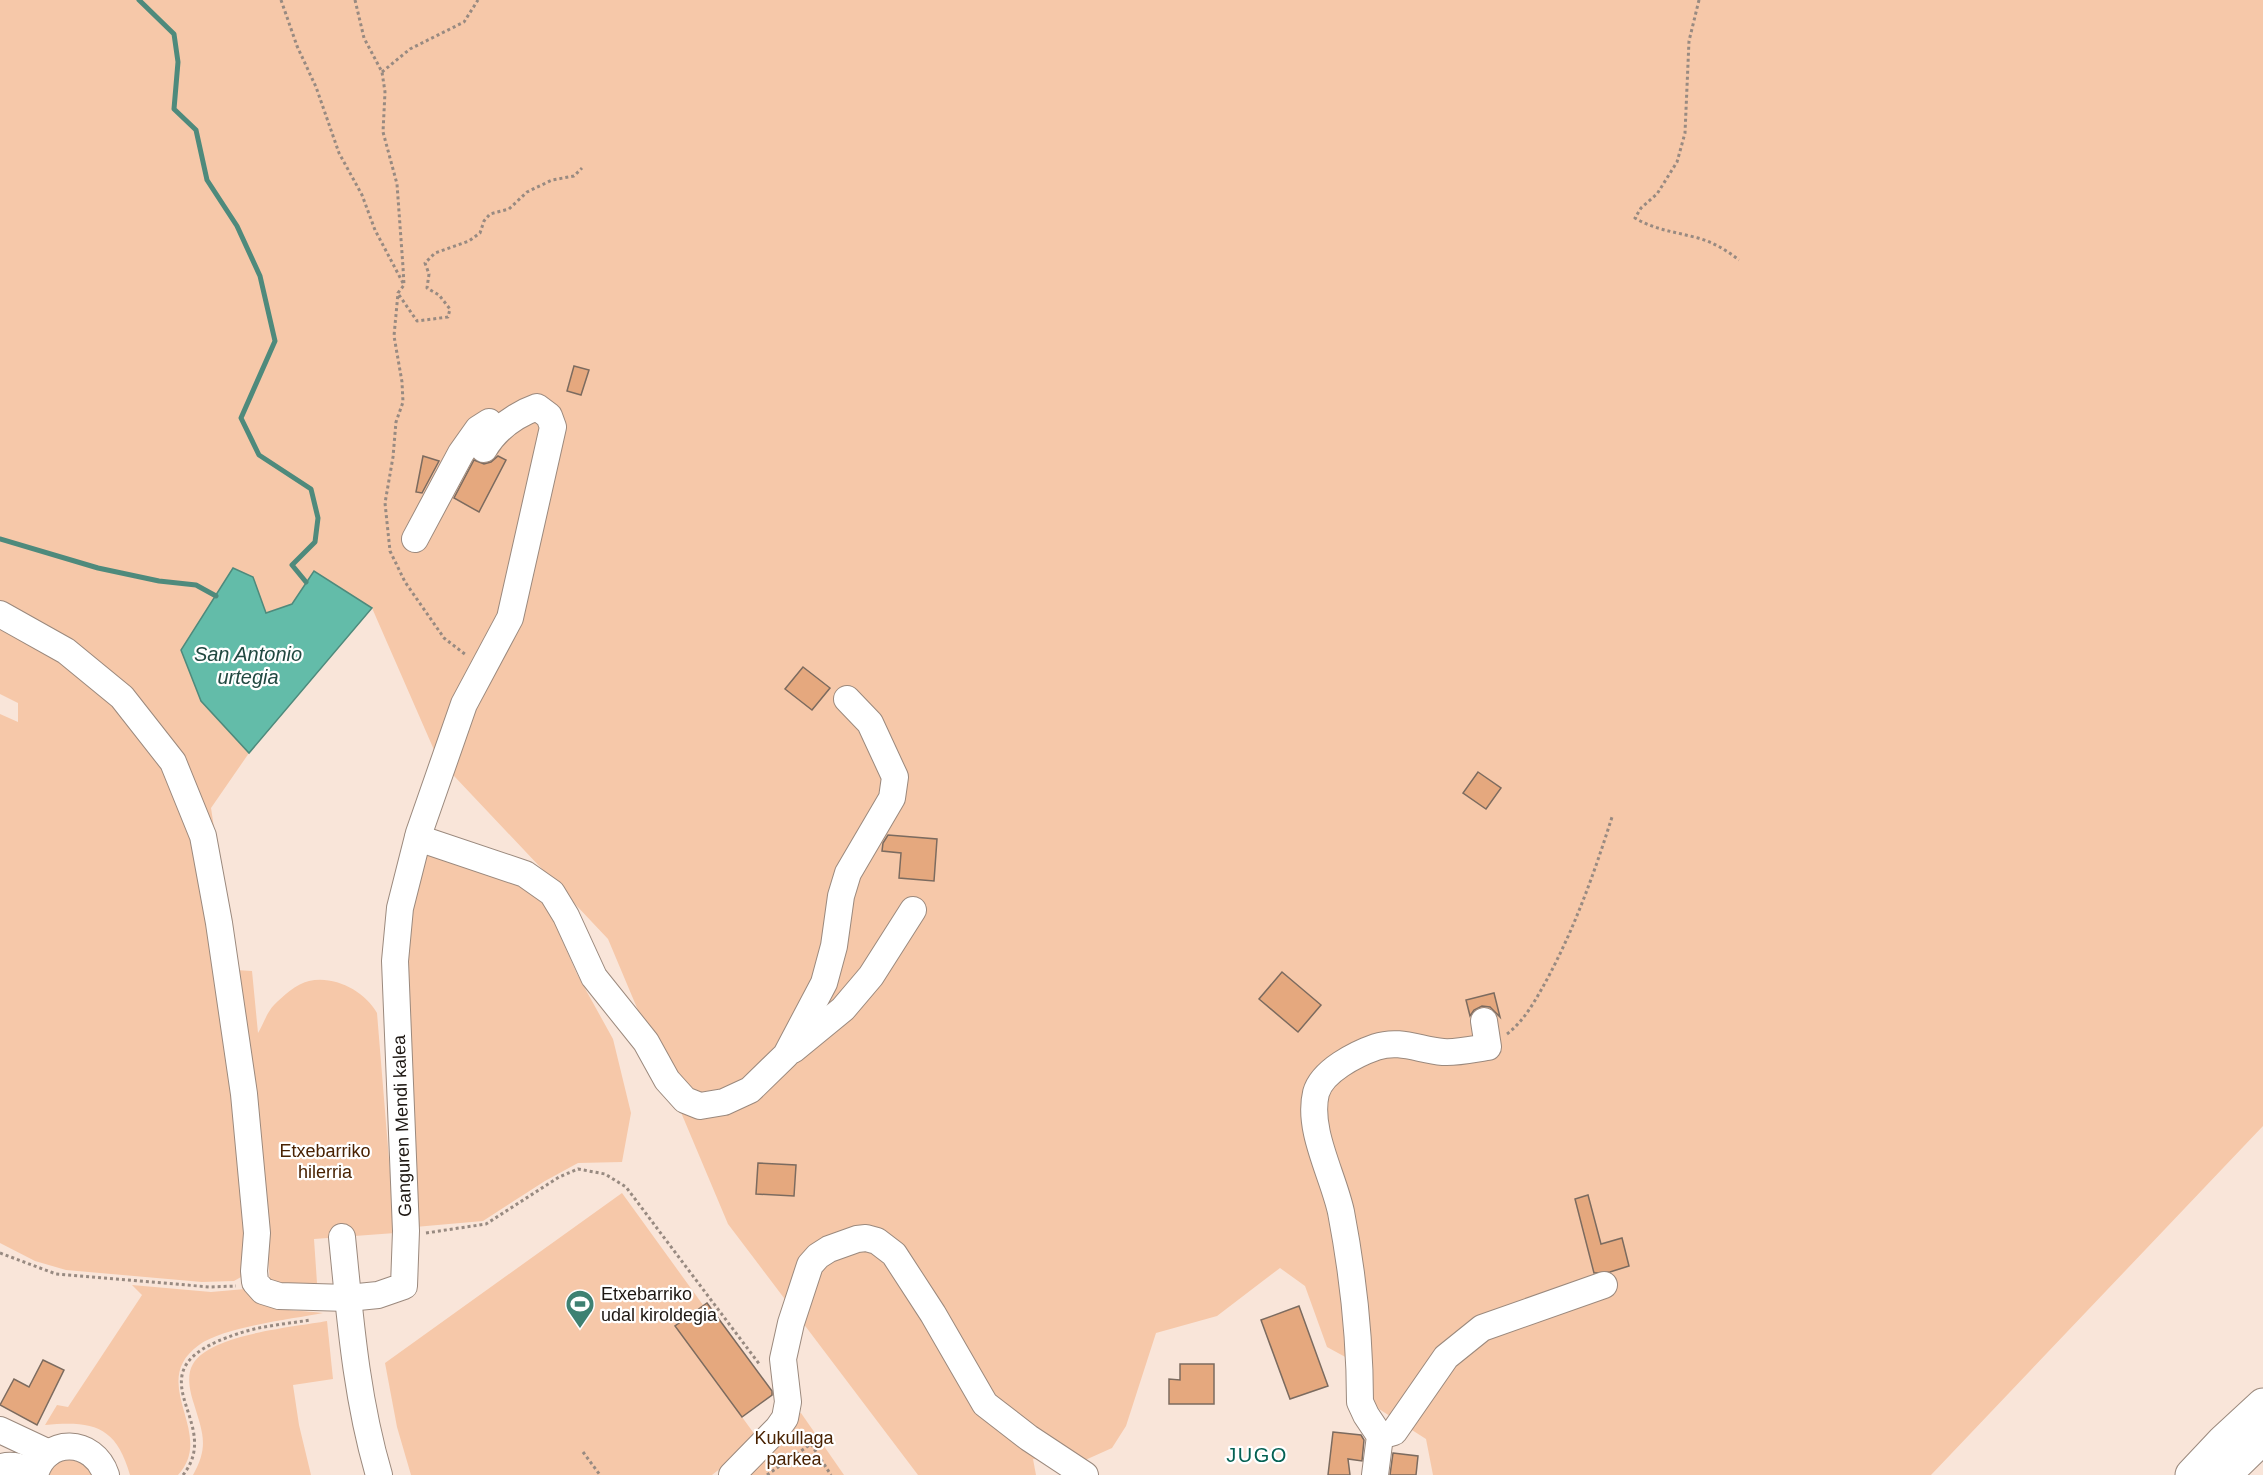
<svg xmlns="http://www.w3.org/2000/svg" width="2263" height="1475" font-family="Arial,sans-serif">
<rect width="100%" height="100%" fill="#f9e5d9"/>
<g fill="#f6c8a9">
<path d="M0 0H2263V1126L1931 1475H1433L1426 1439 1379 1409 1364 1388 1360 1365 1327 1347 1305 1286 1280 1268 1217 1316 1156 1333 1126 1426 1112 1448 1083 1461 1033 1459 1036 1475H918L728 1224 608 939 438 759 372 608 314 571 292 604 265 613 253 577 201 701 249 753 211 808 236 970 252 971 258 1033C263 1025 267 1012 274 1005 283 996 296 984 309 981 334 975 365 991 377 1013L395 1233 314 1239 317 1283H270L262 1177 248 1273 234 1281 202 1282 66 1270 35 1261 0 1243V714L18 722V703L0 694Z"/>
<path d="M419 853 487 872 515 882 547 906 577 974 613 1039 631 1113 622 1162 578 1163 545 1181 483 1221 415 1227 402 944Z"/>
<path d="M622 1193 703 1305 707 1303 774 1394 742 1417 758 1439 712 1475H411L397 1427 385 1363Z"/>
<path d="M132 1285 211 1292 245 1289C265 1314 294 1309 323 1313 292 1319 223 1327 199 1345 146 1383 217 1433 178 1475H130C116 1425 92 1421 45 1425L57 1405 68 1407 142 1295Z"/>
<path d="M327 1321 333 1379 293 1385 299 1425 311 1475H193C209 1446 203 1434 194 1404 190 1392 186 1375 193 1364 210 1334 295 1327 327 1321Z"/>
<path d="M801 1413 844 1475H732L785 1418Z"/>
<path d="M72 1458 85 1464 92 1475H47L58 1462Z"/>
</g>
<path fill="#63bca9" stroke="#4e8a7c" stroke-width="1.5" d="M233 568 253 577 266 613 292 604 314 571 372 608 249 753 201 701 181 650Z"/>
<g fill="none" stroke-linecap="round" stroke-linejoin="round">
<g stroke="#4e8a7c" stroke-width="5">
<path d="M139 0 174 34 178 62 174 109 196 130 207 180 237 226 260 276 275 341 241 418 259 455 311 489 318 518 315 542 292 565 306 582"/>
<path d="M0 539 98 568 159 581 196 585 216 596"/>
</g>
</g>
<g fill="#e5a87e" stroke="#7c6b5f" stroke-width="1.5">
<path d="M574 366 589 370 581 395 567 391Z"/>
<path d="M423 456 439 461 422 493 416 492Z"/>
<path d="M498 456 506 460 479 512 454 498 474 460 484 464 491 462Z"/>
<path d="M803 667 830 688 812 710 785 689Z"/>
<path d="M1478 772 1501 788 1486 809 1463 793Z"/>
<path d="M888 835 937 839 934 881 899 878 901 853 882 851 883 843Z"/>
<path d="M1282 972 1321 1005 1298 1032 1259 999Z"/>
<path d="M1494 993 1500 1017 1490 1007 1482 1006 1474 1010 1470 1016 1466 1000Z"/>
<path d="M758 1163 796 1165 794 1196 756 1194Z"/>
<path d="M1588 1195 1601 1244 1622 1238 1629 1266 1610 1272 1594 1273 1575 1199Z"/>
<path d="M707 1303 772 1391V1395L742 1417 675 1326Z"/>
<path d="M1299 1306 1328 1386 1290 1399 1261 1320Z"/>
<path d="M43 1360 64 1370 37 1425 0 1405 14 1379 29 1387Z"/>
<path d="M1180 1364H1214V1404H1169V1379L1180 1380Z"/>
<path d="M1333 1432 1361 1435 1364 1440 1362 1461 1348 1459 1350 1475H1328Z"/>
<path d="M1393 1453 1418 1456 1416 1475H1390Z"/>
</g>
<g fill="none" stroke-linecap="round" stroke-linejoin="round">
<g stroke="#9b897d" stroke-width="28">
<g id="minor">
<path d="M415 539 461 453 478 429 489 422"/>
<path d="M0 614 66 651 122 697 173 762 203 836 219 923 244 1094 257 1233 254 1271 255 1282 263 1291 279 1296 348 1298 378 1295 404 1286 406 1231 395 961 400 908 419 833 464 704 510 618 553 427 549 416 537 407C515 415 496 429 484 449"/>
<path d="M418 838 525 874 552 893 566 916 594 977 646 1042 667 1080 685 1100 700 1106 724 1102 750 1090 786 1055 824 983 834 946 841 896 848 873 892 798 895 777 870 723 847 699"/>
<path d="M793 1050 843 1009 871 976 913 910"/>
<path d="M342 1237C350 1317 356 1397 379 1475"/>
<path d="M0 1430 49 1453"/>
<path d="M1380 1436 1394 1432 1446 1357 1482 1328 1604 1285"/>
<path d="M0 1468C11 1462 24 1469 35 1472"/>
<path d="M35 1475C45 1436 94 1438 106 1475"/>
<path d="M732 1475 778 1428 785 1418 788 1402 783 1359 791 1323 810 1265 818 1256 829 1249 857 1239 866 1238 877 1241 894 1254 933 1314 985 1404 1029 1438 1085 1475"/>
<path d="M1375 1475 1380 1436 1366 1415 1360 1402C1360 1339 1353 1275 1341 1212 1333 1175 1307 1130 1316 1093 1322 1071 1356 1054 1376 1047 1400 1039 1419 1050 1443 1052 1458 1053 1474 1049 1488 1047L1484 1021"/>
</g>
</g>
<g stroke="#9b897d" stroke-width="35">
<g id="highway">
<path d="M2192 1475 2224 1441 2263 1405"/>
<path d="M2224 1475 2263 1437"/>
</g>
</g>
<g stroke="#988a81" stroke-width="3" stroke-dasharray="3 3" stroke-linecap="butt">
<path d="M281 0 297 46 316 87 339 153 362 195 375 230 403 283"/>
<path d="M355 0 364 38 382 72 385 92 383 132 397 184 403 267 404 285 398 293 394 336 402 382 403 402 396 422 393 457 385 503 390 551 405 582 444 638 466 655"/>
<path d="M1699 0 1689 41 1685 133 1677 162 1657 194 1641 208 1635 218C1655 230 1676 232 1698 238 1713 242 1726 250 1739 260"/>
<path d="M382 72 410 49 464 22 478 0"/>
<path d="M399 295 417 321 448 317 450 309 439 295 427 288 429 274 425 263 435 253 469 241 480 233 484 221 490 214 509 209 527 192 552 180 574 176 582 168"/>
<path d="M1507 1034C1524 1021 1535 1001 1545 983 1574 930 1594 874 1612 817"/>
<path d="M426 1233 486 1224 559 1177 578 1169 605 1174 626 1187 760 1365"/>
<path d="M0 1253 56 1274 210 1287 236 1286"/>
<path d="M583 1452 600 1475"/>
<path d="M183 1475C227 1420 123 1371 237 1334 259 1326 286 1324 310 1320"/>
<path d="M767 1475 811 1444 831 1475"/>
</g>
<use href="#minor" stroke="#fff" stroke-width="26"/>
<use href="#highway" stroke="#fff" stroke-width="33"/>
</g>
<defs>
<g id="stadium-pin" transform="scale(1.5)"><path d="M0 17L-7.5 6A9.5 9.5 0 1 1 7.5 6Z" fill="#3e8172" stroke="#fff"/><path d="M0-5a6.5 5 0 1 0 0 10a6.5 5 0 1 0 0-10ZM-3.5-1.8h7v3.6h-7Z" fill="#fff"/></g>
</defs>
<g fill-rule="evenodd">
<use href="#stadium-pin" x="580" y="1304"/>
</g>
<g text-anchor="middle" stroke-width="4.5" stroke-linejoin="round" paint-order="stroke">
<g font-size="18" fill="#1d1712" stroke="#fff">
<text transform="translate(402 1126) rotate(-92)" y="6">Ganguren Mendi kalea</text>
</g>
<g font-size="18" fill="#492202" stroke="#fff">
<text x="325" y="1157">Etxebarriko<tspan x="325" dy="21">hilerria</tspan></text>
<text x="794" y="1444">Kukullaga<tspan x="794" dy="21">parkea</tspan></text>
</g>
<g font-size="18" fill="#1d1712" stroke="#fff" text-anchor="start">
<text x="601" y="1300">Etxebarriko<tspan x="601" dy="21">udal kiroldegia</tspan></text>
</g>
<g font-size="20" font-style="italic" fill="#214941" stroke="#fff">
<text x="248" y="661">San Antonio<tspan x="248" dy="23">urtegia</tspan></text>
</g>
<g font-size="20" letter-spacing="1.5" fill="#046153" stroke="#fff">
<text x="1257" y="1462">JUGO</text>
</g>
</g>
</svg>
